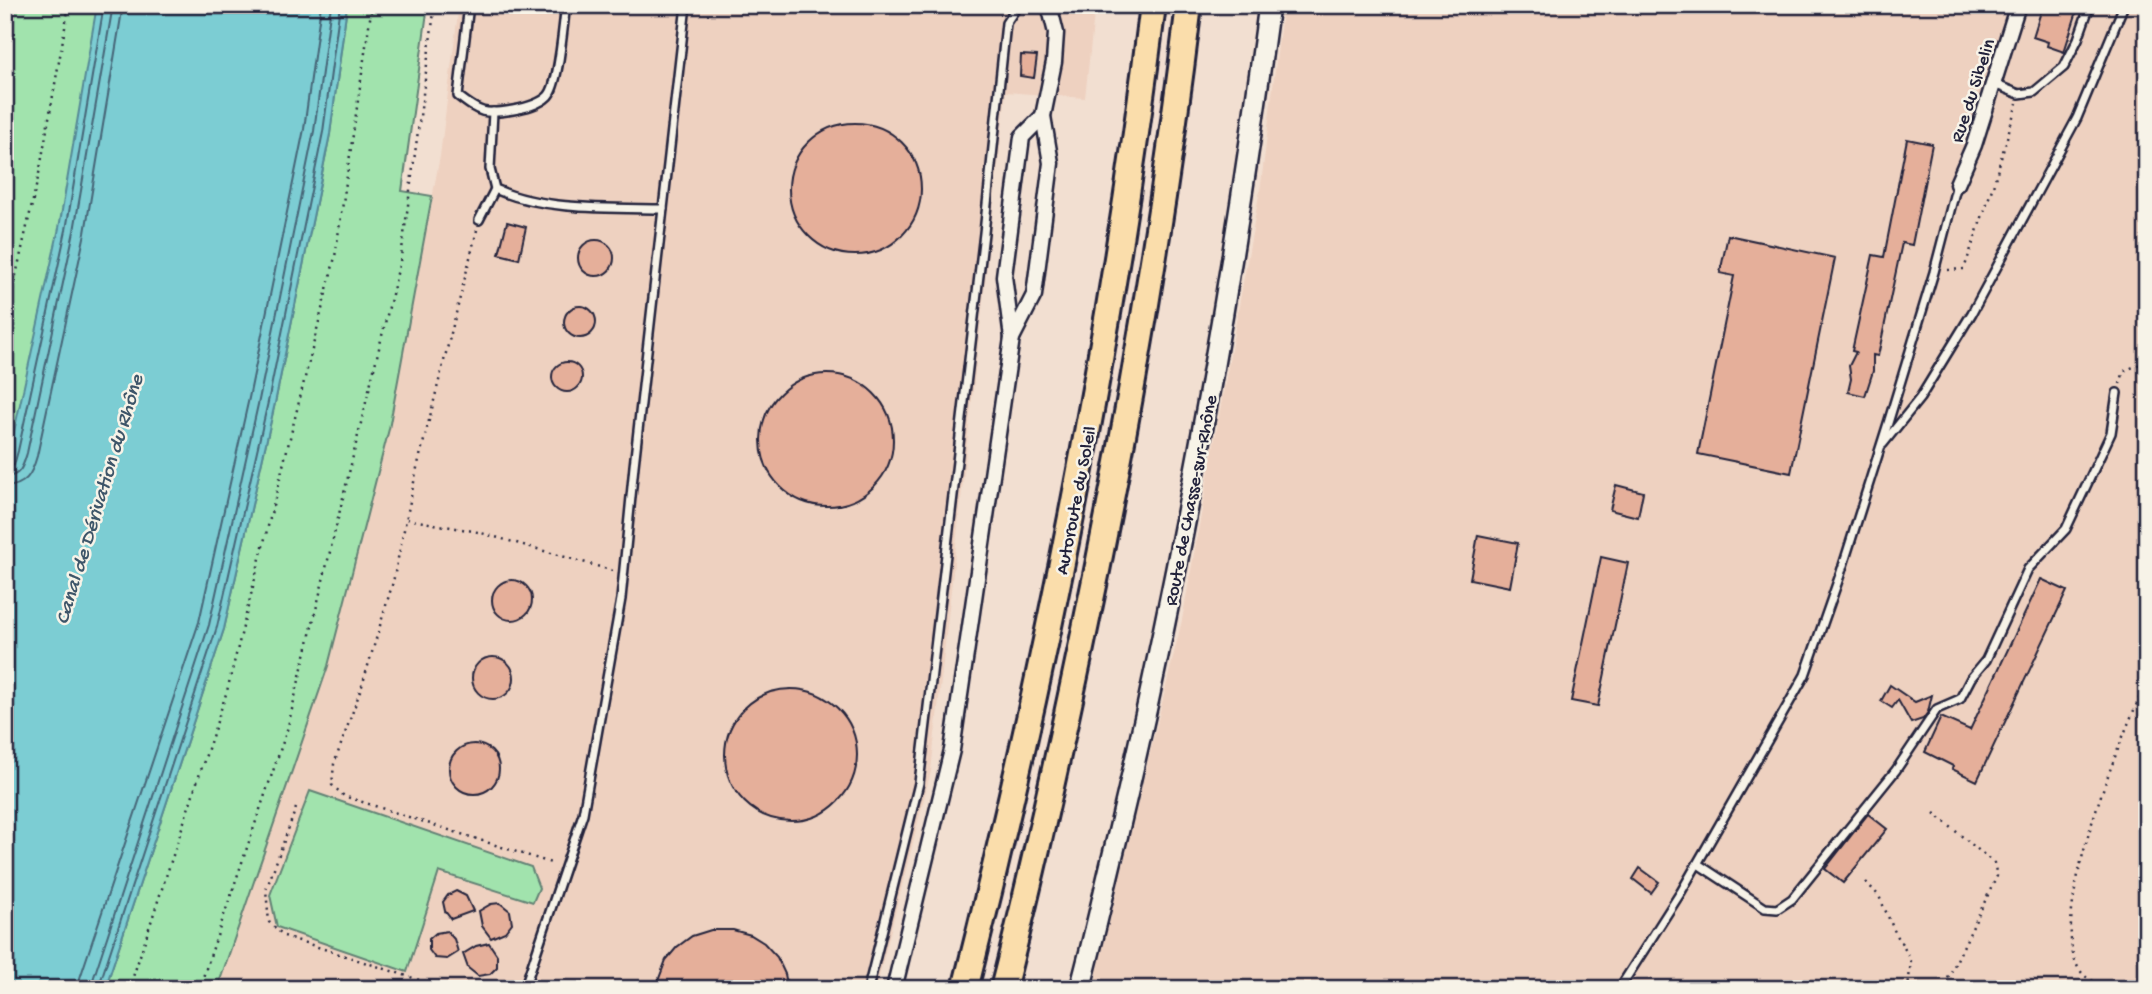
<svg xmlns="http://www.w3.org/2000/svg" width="2152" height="994" font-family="'Gochi Hand',sans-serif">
<rect width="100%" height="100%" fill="#f2dfd1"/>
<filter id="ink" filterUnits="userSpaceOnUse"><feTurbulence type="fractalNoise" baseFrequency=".0143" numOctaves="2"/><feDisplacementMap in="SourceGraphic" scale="14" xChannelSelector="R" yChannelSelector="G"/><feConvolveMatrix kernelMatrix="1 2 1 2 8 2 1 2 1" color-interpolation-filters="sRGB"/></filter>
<g filter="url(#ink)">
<g fill="#eed1c0">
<path d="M459 5H1095L1085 98 1006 92 931 771 876 989H217L328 666 389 429 440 156Z"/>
<path d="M1283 5H2147V989H1093L1182 620 1261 184Z"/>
</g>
<g fill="#a1e3ad" stroke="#628274" stroke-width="2">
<path d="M5 5H191L5 798Z"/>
<path d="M347 5H428L402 191 432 196 389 429 328 666 217 989H105L224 629 275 403 330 134Z"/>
<path d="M310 791 531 867 539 888 533 902 439 872 407 972 277 927 270 895Z"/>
</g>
<path fill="#7bcdd3" stroke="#578996" stroke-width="2" d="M97 5H347L330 134 275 403 224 629 105 989H5V472L59 228Z"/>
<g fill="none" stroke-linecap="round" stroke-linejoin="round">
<g stroke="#466678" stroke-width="2">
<path d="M5 468 14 465 18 451 66 230 104 5"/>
<path d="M5 477C21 476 23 466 27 453L74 231 113 5"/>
<path d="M5 487C26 486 32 474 37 456L85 233 123 5"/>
<path d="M79 989 80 978 199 622 249 398 304 129 321 5"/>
<path d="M90 989 209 625 259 400 314 131 331 5"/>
<path d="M98 989 217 627 268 402 323 132 340 5"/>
</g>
</g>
<g fill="#e5af9a" stroke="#22223b" stroke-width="2">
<path d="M2043 5H2079L2064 52 2047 46 2048 42 2033 37Z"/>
<path d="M1021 55 1037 56 1034 78 1020 76Z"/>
<circle cx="855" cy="189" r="66"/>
<path d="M1907 139 1932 144 1912 245 1902 243 1878 356 1873 355V371L1865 396 1848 392 1851 379 1849 366 1856 352 1852 351 1873 255 1884 257Z"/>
<path d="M507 222 526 227 519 259 499 254Z"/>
<path d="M1728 235 1835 258 1791 473 1698 454 1734 276 1720 273Z"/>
<circle cx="596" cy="258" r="18"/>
<circle cx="580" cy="322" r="16"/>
<circle cx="567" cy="377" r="15"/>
<circle cx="827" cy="440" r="66"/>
<path d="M1616 485 1643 492 1638 517 1610 510Z"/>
<path d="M1478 535 1518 543 1510 587 1470 579Z"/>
<path d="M1601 557 1628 563 1598 706 1571 701Z"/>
<path d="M2041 579 2067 591 1977 781 1952 769 1953 766 1925 752 1941 717 1970 730Z"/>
<circle cx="512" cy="600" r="20"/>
<circle cx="493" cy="678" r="21"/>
<path d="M1890 685 1915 702 1932 695 1928 712 1923 719 1911 723 1898 700 1892 708 1881 701Z"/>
<circle cx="791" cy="755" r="66"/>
<circle cx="474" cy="769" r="25"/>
<path d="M1868 814 1887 829 1843 883 1825 869Z"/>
<path d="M1640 868 1659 882 1651 893 1633 879Z"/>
<path d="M456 891 466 896 473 911 451 919 445 911 443 902 448 895Z"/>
<path d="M500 903 510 911 512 923 505 932 491 938 482 926 479 911 491 904Z"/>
<path d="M711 930H733L751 935 764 943 777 957 785 974 788 989H655L666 960 677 947 692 936Z"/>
<path d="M447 931 454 939 458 952 447 959 435 958 429 950V939L436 933Z"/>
<path d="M489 943 497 955V967L490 974 478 976 468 968 463 954 476 946Z"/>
</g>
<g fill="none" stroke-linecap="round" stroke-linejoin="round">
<g stroke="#22223b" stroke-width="12">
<g id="lane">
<path d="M469 5 458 96C480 113 484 115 513 110 524 108 539 105 548 96 559 85 563 24 566 5"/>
<path d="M1994 84 2019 94 2034 92 2064 67 2078 39 2090 5"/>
<path d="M493 112 490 169 495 189C544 211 610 208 663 209"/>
<path d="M479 220 495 189"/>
<path d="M1883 444 1920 398 1972 313 2077 118 2124 5"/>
<path d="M1698 864 1765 908 1777 909 1792 899 1896 770 1937 709 1960 699 1971 678 1986 660 2028 569 2066 529 2111 433 2117 393"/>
<path d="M524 989 583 814 621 599 634 466 686 5"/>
<path d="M868 989 919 783 984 233 1006 23 1018 5"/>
<path d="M1619 989 1681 892 1805 675 1840 575 1889 420 1934 272 1957 184"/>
</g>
</g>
<g stroke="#22223b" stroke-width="19">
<g id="street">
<path d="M1957 184 1974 145 2018 5"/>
<path d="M1012 338 1004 276 1022 137 1043 116"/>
<path d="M894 989 952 750 1012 338 1034 295 1051 163 1043 116 1054 62 1056 33 1049 5"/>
</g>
</g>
<g stroke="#22223b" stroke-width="24">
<path id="secondary" d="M1080 989C1094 938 1105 886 1118 834 1183 561 1232 284 1269 5"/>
</g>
<g stroke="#22223b" stroke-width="30">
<g id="highway">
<path d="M965 989C1047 665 1112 337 1153 5"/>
<path d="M1003 989C1032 876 1057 762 1081 648 1126 435 1163 221 1189 5"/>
</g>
</g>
<g stroke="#22223b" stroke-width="2.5" stroke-dasharray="2 5" stroke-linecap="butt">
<path d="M477 230 417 468 393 582 362 686 334 764 332 785 344 796 554 864"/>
<path d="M1948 270 1964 269 1993 186 2017 103"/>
<path d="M5 324 40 169 69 5"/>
<path d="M2120 384 2124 371 2147 361"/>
<path d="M407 519 478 532 614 571"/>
<path d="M296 808 266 890 269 922 284 936 447 989"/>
<path d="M1934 813 1994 863 1997 876 1943 989"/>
<path d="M1866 882 1879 896 1894 930 1911 960 1908 989"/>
<path d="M129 989 227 691 335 257 372 5"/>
<path d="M199 989 287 730 401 257 435 5"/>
<path d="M2120 989C2110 986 2093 983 2085 976 2037 935 2124 730 2147 681"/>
</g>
<use href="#lane" stroke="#f7f3e8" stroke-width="7"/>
<use href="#street" stroke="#f7f3e8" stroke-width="14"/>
<use href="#secondary" stroke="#f7f3e8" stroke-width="19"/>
<use href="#highway" stroke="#faddab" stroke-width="24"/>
</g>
</g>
<g text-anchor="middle" stroke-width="5" stroke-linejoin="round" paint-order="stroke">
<g font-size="19" fill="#22223b" stroke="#f7f3e8">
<text transform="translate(1971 90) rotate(-72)" y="7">Rue du Sibelin</text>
<text transform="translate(1074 500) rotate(-79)" y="7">Autoroute du Soleil</text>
<text transform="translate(1189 500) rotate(-79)" y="7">Route de Chasse-sur-Rhône</text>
</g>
<g font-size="21" font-style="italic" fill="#3d5569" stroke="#f7f3e8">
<text transform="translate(98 499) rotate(-73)" y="7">Canal de Dérivation du Rhône</text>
</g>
</g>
<rect width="2152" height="994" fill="none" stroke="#f7f3e8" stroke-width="28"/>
<rect x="14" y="14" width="2124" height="966" fill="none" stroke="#22223b" stroke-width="2.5" filter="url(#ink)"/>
</svg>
